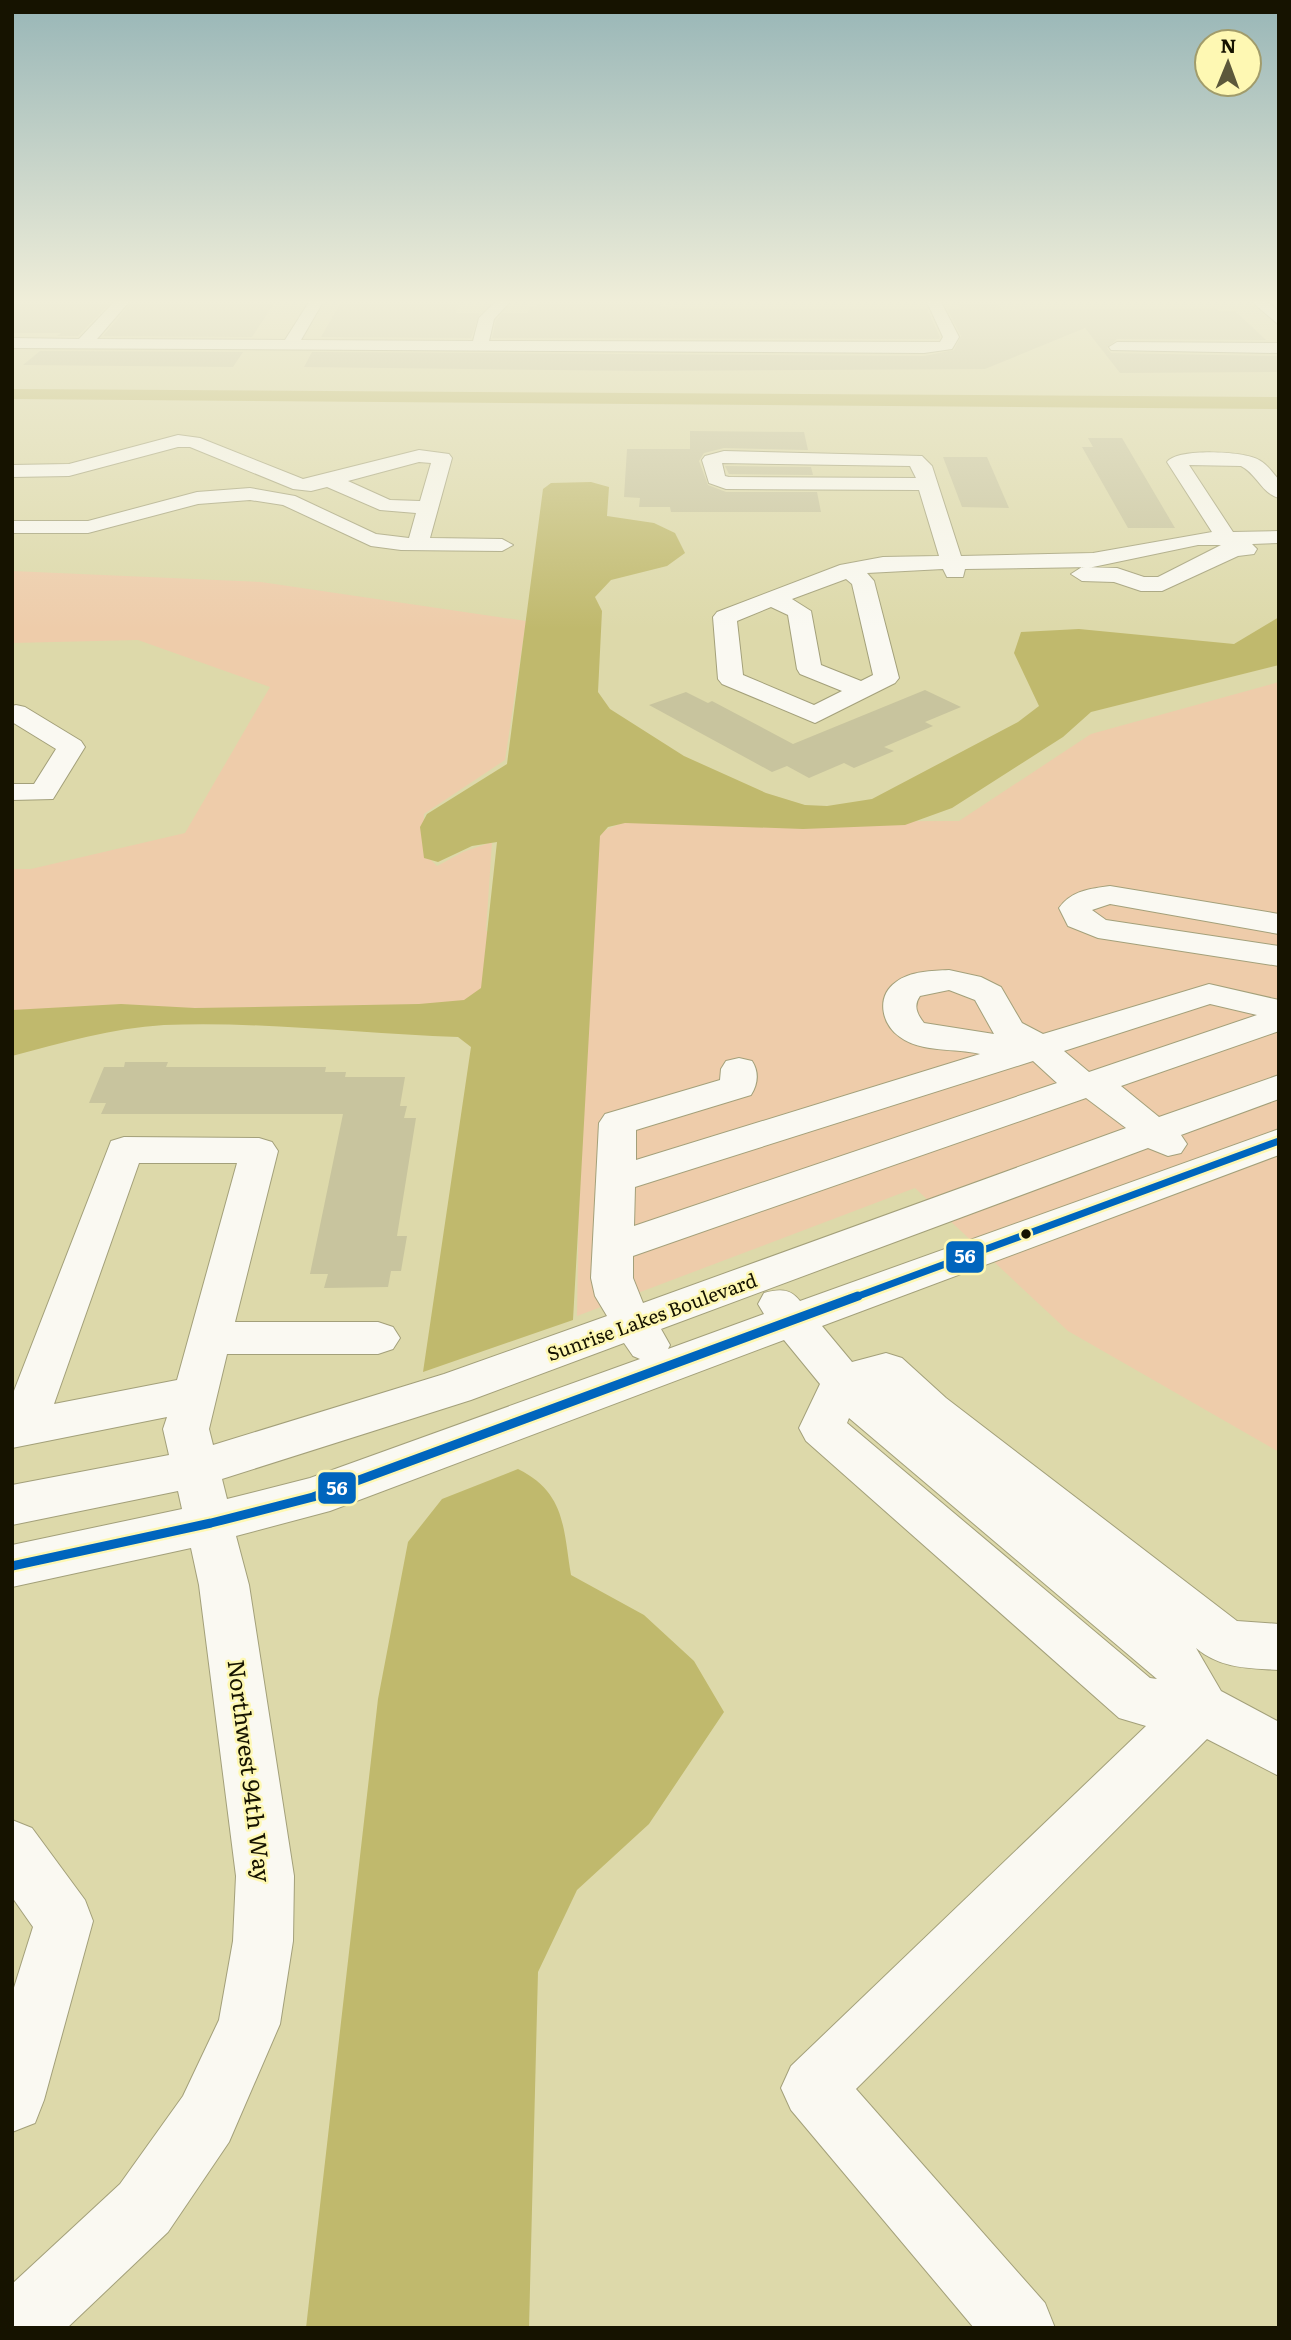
<svg xmlns="http://www.w3.org/2000/svg" width="1291" height="2340" font-family="Literata,serif">
<rect width="100%" height="100%" fill="#ddd9aa"/>
<path fill="#eca" d="M12 571 261 582 526 621 505 760 424 814 423 852 437 866 463 852 492 842 486 931 592 933 599 833 624 822 959 821 1091 734 1279 682V1452L1068 1331 915 1188 577 1316 583 948 485 1007 12 1020V869H31L185 833 270 687 138 640 12 643Z"/>
<g fill="#c0b96d">
<path d="M591 482 609 487 607 516 654 523 675 533 685 553 667 566 611 580 595 597 602 611 598 692 610 709 684 756 766 793 805 805 827 806 872 799 1018 722 1039 706 1014 653 1021 632 1079 629 1234 644 1279 617V665L1091 712 1063 737 952 808 905 825 803 829 625 823 608 827 600 836 573 1320 423 1372 471 1047 458 1037C360 1034 262 1021 164 1025 112 1028 62 1043 12 1056V1010L121 1004 195 1008 419 1004 464 1000 481 988 497 842 472 846 438 862 424 858 420 827 427 814 507 764 543 489 551 483Z"/>
<path d="M518 1469C566 1493 563 1528 571 1575L644 1615 694 1661 724 1712 649 1824 577 1890 538 1972 529 2328H306L378 1699 408 1542 442 1499Z"/>
</g>
<g fill="none" stroke-linecap="round" stroke-linejoin="round">
<path fill="#c0b96d" fill-rule="evenodd" d="M12 389 1279 397V409L12 399Z"/>
</g>
<g fill="#c8c49e">
<path d="M12 302H111L78 336H57L61 333H12Z"/>
<path d="M132 302H275L252 337 103 336Z"/>
<path d="M341 302H461L456 313H480L471 338 321 337Z"/>
<path d="M537 302H650L669 308 927 309 940 337 939 339 492 338 496 320 503 313H528L530 306H536Z"/>
<path d="M957 302H998L1002 310 1215 308 1219 311H1235L1266 340 1117 339 1107 348 1111 353 1279 356V372L1120 373 1085 328 985 369 645 371 304 367 312 352 924 356 954 350 961 336 947 309H961Z"/>
<path d="M40 351 243 352 233 367 23 365Z"/>
<path d="M690 431 804 432 808 450 724 448 704 453 699 461 708 485 726 492H817L821 512H671L670 507H639L640 498 624 497 627 449H690Z"/>
<path d="M1088 438H1122L1175 528H1128L1082 447H1093Z"/>
<path d="M943 457H987L1009 508 962 507Z"/>
<path d="M725 466 811 467 813 475 729 474Z"/>
<path d="M925 690 961 707 925 722 933 726 884 747 894 751 854 768 844 763 809 778 787 766 772 772 649 705 686 692 708 703 712 701 793 744Z"/>
<path d="M125 1062H168L166 1067H326L325 1072H346L345 1077H405L400 1106H407L404 1118H416L397 1236H407L401 1271H391L388 1287 324 1288 328 1274H310L343 1114H101L106 1103H89L104 1067H124Z"/>
</g>
<g fill="none" stroke-linecap="round" stroke-linejoin="round">
<g stroke="#a3a07a" stroke-width="2">
<g id="minor">
<path d="M114 302H129L97 339 285 340 309 302H323L301 340 473 341 479 318 495 302H510L494 319 489 341 940 342 943 337 927 302H941L959 337 952 349 924 353 12 348V338L79 339Z"/>
<path d="M1252 302H1268L1279 312V325Z"/>
<path d="M1117 342 1279 343V353L1111 350 1109 347Z"/>
<path d="M178 435 200 438 303 479 419 450 449 454 452 458 430 538 502 539 513 545 502 551 401 550 371 546 283 505 250 500 198 504 88 533H12V521H88L197 492 250 488 295 496 376 534 409 538 416 513 380 510 327 487 311 491 293 489 190 447H178L69 476 12 477V465L69 464ZM419 462 431 463 420 501 390 500 348 481Z"/>
<path d="M724 451 922 456 932 466 961 556 1093 553 1212 532 1167 462C1178 448 1244 451 1259 460 1267 464 1273 473 1279 480V498C1262 494 1256 473 1241 466L1189 465 1233 532 1279 531V543L1252 544 1257 549 1254 554 1238 556 1162 591H1141L1114 582 1082 581 1071 574 1082 567 1117 568 1144 577H1158L1221 545H1198L1093 567 965 569 963 577H947L943 569 867 573 874 581 899 678 895 683 815 723 722 684 718 679 713 617 717 612 840 565 883 557 939 556 919 490 726 489 709 483 702 460 705 456ZM722 463 910 466 916 478 729 477 725 476ZM846 579 852 584 873 675 861 681 821 665 811 611 792 599ZM771 607 788 615 797 669 800 674 842 691 814 705 743 675 737 621Z"/>
<path d="M16 705 25 707 81 741 85 747 53 799 12 800V784H34L56 749 12 722V706Z"/>
<path d="M1110 886 1279 914V934L1110 904 1092 910 1106 920 1279 946V966L1098 938 1068 926 1059 908C1072 890 1090 889 1110 886Z"/>
<path d="M949 970 981 977 1001 987 1022 1023 1043 1034 1209 984 1279 1000V1031L1121 1086 1159 1117 1279 1075V1099L1181 1135 1187 1144 1181 1153 1168 1156 1148 1148 661 1329 670 1345 668 1349 764 1314 758 1304 764 1293C779 1289 790 1288 800 1301L1279 1129V1155L822 1326 852 1362 886 1353 902 1358 946 1398 1237 1621 1279 1624V1670C1248 1668 1221 1669 1196 1648L1221 1691 1279 1722V1776L1207 1739 856 2089 1045 2303 1055 2328H974L791 2110 781 2088 791 2066 1146 1726 1119 1718 806 1441 799 1428 820 1384 784 1340 330 1511 236 1536 249 1585 294 1876 293 1941 280 2024 229 2142 168 2232 67 2328H12V2284L120 2184 183 2096 219 2020 233 1941 236 1876 199 1585 191 1548 12 1587V1545L182 1509 178 1491 12 1525V1485L169 1455 163 1429 167 1417 12 1448V1396L111 1141 124 1137 259 1138 272 1142 278 1151 235 1322H378L393 1327 400 1338 393 1349 378 1354H227L209 1429 213 1445 444 1374 607 1316 595 1296 591 1278 599 1123 605 1114 720 1080 721 1069 726 1061 739 1058 752 1061C759 1072 758 1084 751 1095L636 1130V1160L980 1054C956 1048 921 1053 900 1037 881 1024 876 996 896 982 910 971 932 971 949 970ZM949 990 975 1000 994 1034 924 1023C917 1014 913 1006 920 996ZM1210 1004 1257 1015 1089 1072 1064 1051ZM1033 1061 1057 1083 634 1226 635 1187ZM1086 1098 1126 1128 643 1303 633 1278V1256ZM139 1163H237L177 1380 54 1404ZM624 1343 633 1356 640 1359 310 1478 227 1499 222 1479 471 1400ZM849 1418 1157 1679 1150 1678 847 1423Z"/>
<path d="M12 1820 32 1828 85 1900 93 1921 44 2100 35 2123 12 2132V1994L33 1927 12 1897Z"/>
</g>
</g>
<use href="#minor" fill="#faf9f2" fill-rule="evenodd"/>
<g stroke="#fef8b3" stroke-width="12">
<path id="bus-1-far1" d="M853 1298 1279 1141"/>
</g>
<g stroke="#fef8b3" stroke-width="14">
<path id="bus-1" d="M12 1566 211 1523 313 1497 858 1296"/>
</g>
<use href="#bus-1-far1" stroke="#0065bd" stroke-width="7"/>
<use href="#bus-1" stroke="#0065bd" stroke-width="9"/>
</g>
<linearGradient id="sky" x2="0" y2="1"><stop stop-color="#98b6b7"/><stop offset="0.48" stop-color="#f0eed9"/><stop offset="1" stop-color="#f0eed9" stop-opacity="0"/></linearGradient>
<rect width="1291" height="629" fill="url(#sky)"/>
<circle fill="#161300" stroke="#fef8b3" stroke-width="2.5" cx="1026" cy="1234" r="6"/>
<g text-anchor="middle" stroke-width="5" stroke-linejoin="round" paint-order="stroke">
<g font-size="19" fill="#161300" stroke="#fef8b3">
<text transform="translate(652 1317) rotate(-20)" y="7">Sunrise Lakes Boulevard</text>
</g>
<g font-size="23" fill="#161300" stroke="#fef8b3">
<text transform="translate(249 1771) rotate(83)" y="8">Northwest 94th Way</text>
</g>
</g>
<g stroke="#fef8b3" stroke-width="2.5">
<rect x="945" y="1240" width="40" height="34" rx="7" fill="#0065bd"/>
<rect x="317" y="1471" width="40" height="34" rx="7" fill="#0065bd"/>
</g>
<g font-size="19" text-anchor="middle" font-weight="bold" fill="#fff">
<text x="965" y="1263">56</text>
<text x="337" y="1495">56</text>
</g>
<rect width="1291" height="2340" fill="none" stroke="#161300" stroke-width="28"/>
<g transform="translate(1228 63) rotate(1)"><circle r="33" fill="#fef8b3" stroke="#a19c6b" stroke-width="2"/>
<path d="M0-5L12 26L0 18L-12 26Z" fill="#5c583b"/>
<text y="-10" font-size="19" font-weight="bold" text-anchor="middle" fill="#161300">N</text>
</g>
</svg>
